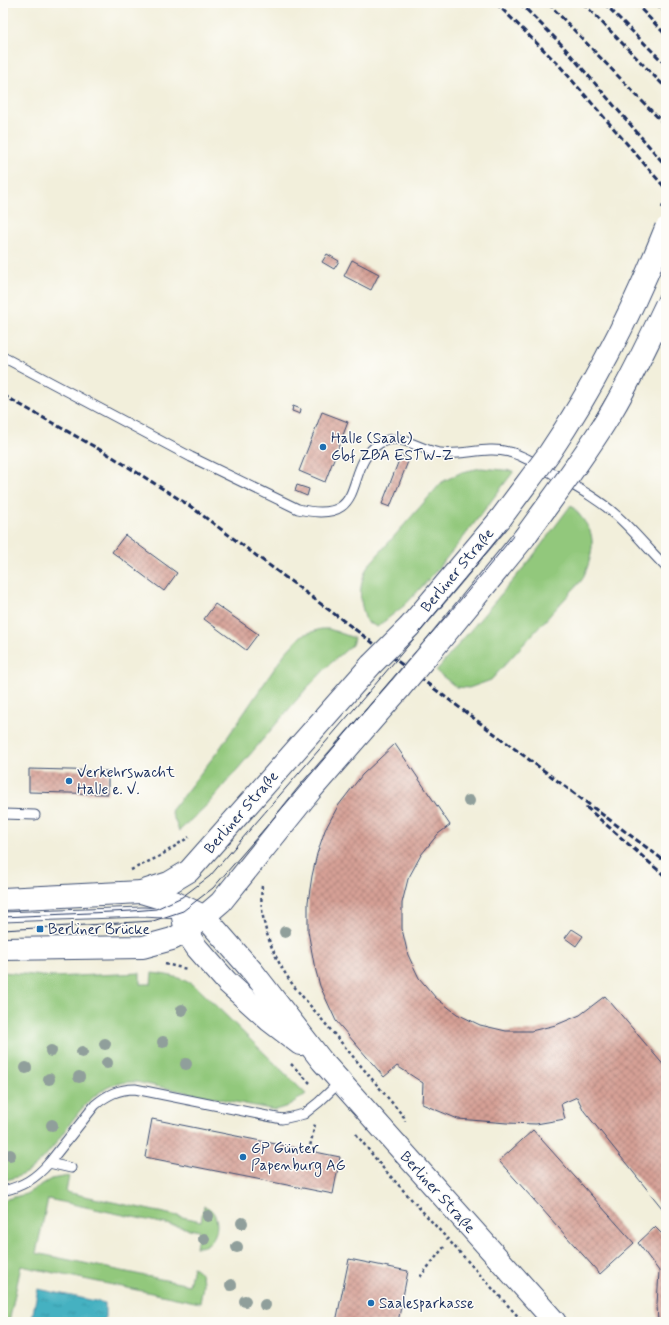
<svg xmlns="http://www.w3.org/2000/svg" width="669" height="1325" font-family="Mynerve,sans-serif">
<defs>
<pattern id="water-ripples" width="26" height="14" patternUnits="userSpaceOnUse"><rect width="26" height="14" fill="#44b1c1"/><path d="M2 4q2-2 4 0t4 0M15 11q2-2 4 0t4 0" fill="none" stroke="#3890a0"/></pattern>
<pattern id="building-cross-hatch" width="8" height="8" patternUnits="userSpaceOnUse"><rect width="8" height="8" fill="#d6a095"/><path d="M0 0l8 8M0 8l8-8" fill="none" stroke="#ad837d"/></pattern>
</defs>
<rect width="100%" height="100%" fill="#fdfcf7"/>
<filter id="ink" filterUnits="userSpaceOnUse"><feTurbulence type="fractalNoise" baseFrequency=".025" numOctaves="2"/><feDisplacementMap in="SourceGraphic" scale="8" xChannelSelector="R" yChannelSelector="G"/><feConvolveMatrix kernelMatrix="1 2 1 2 8 2 1 2 1" color-interpolation-filters="sRGB"/></filter>
<filter id="wash" filterUnits="userSpaceOnUse"><feTurbulence type="fractalNoise" baseFrequency=".012" numOctaves="4" result="noise"/><feDisplacementMap in="SourceGraphic" scale="16" xChannelSelector="R" yChannelSelector="G"/><feGaussianBlur stdDeviation="0.9" result="paint"/><feColorMatrix in="noise" values="0 0 0 0 0 0 0 0 0 0 0 0 0 0 0 0 0 1.4 0 .05"/><feComposite in="paint" operator="in"/></filter>
<g filter="url(#wash)">
<rect width="100%" height="100%" fill="#f2efdb"/>
<g fill="#92c87b" stroke="#567c6c">
<path d="M481 468 514 471 463 538 430 578 405 605 377 627 366 621C359 598 358 590 367 567L442 482 462 472Z"/>
<path d="M571 505C578 513 588 524 591 534 595 549 588 567 582 580L491 680 469 688 456 687 436 671 530 560Z"/>
<path d="M321 629H329L354 638 352 645 331 663 306 689 207 805 179 831 171 811 218 751 285 653 302 635Z"/>
<path d="M3 972 53 977 140 973V984H151L152 973C171 975 186 978 201 991L306 1094 288 1106 275 1110 136 1082C84 1079 68 1139 34 1167 25 1175 14 1178 3 1181Z"/>
<path d="M69 1176 66 1192 201 1221 204 1206C225 1212 219 1249 196 1247L199 1231 48 1199 36 1253 189 1285 193 1267C208 1274 202 1290 200 1303L21 1266 9 1322H3V1200L26 1194 51 1179Z"/>
</g>
<path fill="url(#water-ripples)" stroke="#307090" d="M38 1289 105 1303V1322H31Z"/>
<g id="blocks">
<g fill="url(#building-cross-hatch)">
<path d="M327 254 339 261 334 269 322 262Z"/>
<path d="M352 260 379 274 371 290 344 276Z"/>
<path d="M293 406 301 409 300 414 292 411Z"/>
<path d="M322 412 348 422 325 482 299 471Z"/>
<path d="M401 455 409 459 390 507 382 504Z"/>
<path d="M297 485 309 489 307 496 295 491Z"/>
<path d="M125 535 177 573 164 591 112 552Z"/>
<path d="M215 604 258 634 246 650 204 619Z"/>
<path d="M395 744 450 825 438 834 421 855 408 879 402 903V929L408 955 419 978 436 998 457 1014 480 1025 506 1031H531L556 1025 580 1015 605 996 666 1068V1213L584 1111 577 1097 561 1104 565 1119 536 1124 507 1123 458 1119 422 1104 423 1083 397 1066 384 1077 336 1021 320 986 314 964 308 931V902L312 876 317 854 325 830 338 806 362 775Z"/>
<path d="M29 769 108 771V794L29 792Z"/>
<path d="M572 929 583 936 576 946 565 938Z"/>
<path d="M152 1119 340 1157 333 1194 145 1157Z"/>
<path d="M533 1130 634 1243 600 1274 499 1161Z"/>
<path d="M655 1227 666 1238V1322H658L657 1305 659 1271 638 1243Z"/>
<path d="M349 1259 408 1271 398 1322H336Z"/>
</g>
</g>
</g>
<g filter="url(#ink)">
<use href="#blocks" fill-opacity="0" stroke="#3b4c71" stroke-width="1"/>
<g fill="none" stroke-linecap="round" stroke-linejoin="round">
<g stroke="#3b4c71" stroke-width="11">
<g id="service">
<path d="M3 357 191 457 298 509C372 526 341 467 380 443 400 431 420 451 440 453 463 456 486 446 509 452 523 455 538 465 550 472 572 485 596 497 616 515 634 531 649 550 666 567"/>
<path d="M3 814 35 815"/>
<path d="M3 917 142 912 183 914"/>
<path d="M49 1163 95 1105C107 1095 118 1089 135 1089L282 1119 304 1114 319 1102 340 1082"/>
<path d="M3 1191C23 1186 35 1179 49 1163L71 1168"/>
</g>
</g>
<g stroke="#3b4c71" stroke-width="24">
<g id="tertiary">
<path d="M410 626 501 518"/>
<path d="M433 649 524 538"/>
<path d="M141 892 174 902 205 917 253 972 322 1061 555 1322"/>
<path d="M3 899 141 892 169 883 189 871 371 665"/>
<path d="M183 917 186 932 197 948 227 982 270 1021 300 1044"/>
<path d="M3 949 143 947 172 939 186 932 221 902 311 790 400 688"/>
</g>
</g>
<g stroke="#3b4c71" stroke-width="2.5" stroke-dasharray="3 3" stroke-linecap="butt">
<path d="M131 870 160 856 189 837"/>
<path d="M262 886C258 923 274 961 297 990L404 1117 405 1121"/>
<path d="M165 964 187 969"/>
<path d="M291 1064 310 1083"/>
<path d="M356 1134 383 1168 523 1322"/>
<path d="M309 1151 315 1124"/>
<path d="M420 1277 444 1247"/>
</g>
<use href="#service" stroke="#fff" stroke-width="9"/>
<use href="#tertiary" stroke="#fff" stroke-width="22"/>
<g stroke="#1b2f5e" stroke-width="1">
<path d="M3 917 132 911 156 909 182 897 210 876C283 791 357 707 428 622 460 583 494 545 524 505 581 428 630 344 666 255"/>
<path d="M3 930 153 921 183 911 213 888C271 822 328 754 385 687 439 624 496 562 544 495 592 428 633 355 666 279"/>
</g>
<g stroke="#1b2f5e" stroke-width="3" stroke-dasharray="6 3" stroke-linecap="butt">
<path d="M496 3 558 64 666 189"/>
<path d="M520 3 562 45 666 166"/>
<path d="M548 3 666 126"/>
<path d="M583 3 666 88"/>
<path d="M604 3 666 65"/>
<path d="M635 3 666 35"/>
<path d="M656 3 666 13"/>
<path d="M3 395 111 456 190 506 666 862"/>
<path d="M586 807 666 877"/>
</g>
<g stroke="#3b4c71" stroke-width="24" stroke-linecap="butt">
<g id="tertiary-bridge">
<path d="M501 518C517 496 534 474 550 452 597 382 635 306 666 228"/>
<path d="M524 538C554 496 586 455 612 411 632 377 649 341 666 305"/>
<path d="M371 665 410 626"/>
<path d="M400 688 433 649"/>
</g>
</g>
<path stroke="#3b4c71" stroke-width="2.5" stroke-dasharray="3 3" stroke-linecap="butt" d="M662 208 666 197"/>
<use href="#tertiary-bridge" stroke="#fff" stroke-width="22"/>
</g>
<g fill="#909f9b">
<circle cx="469" cy="801" r="6"/>
<circle cx="285" cy="932" r="6"/>
<circle cx="182" cy="1010" r="6"/>
<circle cx="163" cy="1042" r="6"/>
<circle cx="105" cy="1044" r="6"/>
<circle cx="51" cy="1051" r="6"/>
<circle cx="82" cy="1052" r="6"/>
<circle cx="107" cy="1063" r="6"/>
<circle cx="186" cy="1064" r="6"/>
<circle cx="26" cy="1068" r="6"/>
<circle cx="79" cy="1077" r="6"/>
<circle cx="49" cy="1079" r="6"/>
<circle cx="52" cy="1125" r="6"/>
<circle cx="10" cy="1155" r="6"/>
<circle cx="208" cy="1216" r="6"/>
<circle cx="242" cy="1223" r="6"/>
<circle cx="204" cy="1239" r="6"/>
<circle cx="237" cy="1247" r="6"/>
<circle cx="231" cy="1285" r="6"/>
<circle cx="245" cy="1301" r="6"/>
<circle cx="265" cy="1305" r="6"/>
</g>
</g>
<g fill="#1f6fb2" stroke="#fdfcf7" stroke-width="1.5">
<circle cx="323" cy="447" r="4"/>
<circle cx="69" cy="781" r="4"/>
<rect x="36" y="925" width="8" height="8" rx="2"/>
<circle cx="243" cy="1157" r="4"/>
<circle cx="371" cy="1303" r="4"/>
</g>
<g text-anchor="middle" stroke-width="3" stroke-linejoin="round" paint-order="stroke">
<g font-size="15" fill="#1b2f5e" stroke="#fdfcf7" text-anchor="start">
<text x="331" y="443">Halle (Saale)<tspan x="331" dy="17">Gbf ZBA ESTW-Z</tspan></text>
<text x="77" y="777">Verkehrswacht<tspan x="77" dy="17">Halle e. V.</tspan></text>
<text x="48" y="934">Berliner Brücke</text>
<text x="251" y="1153">GP Günter<tspan x="251" dy="17">Papenburg AG</tspan></text>
<text x="379" y="1308">Saalesparkasse</text>
</g>
<g font-size="15" fill="#1b2f5e" stroke="#fdfcf7">
<text transform="translate(457 570) rotate(-50)" y="5">Berliner Straße</text>
<text transform="translate(241 812) rotate(-49)" y="5">Berliner Straße</text>
<text transform="translate(438 1192) rotate(48)" y="5">Berliner Straße</text>
</g>
</g>
<rect width="669" height="1325" fill="none" stroke="#fdfcf7" stroke-width="16"/>
</svg>
